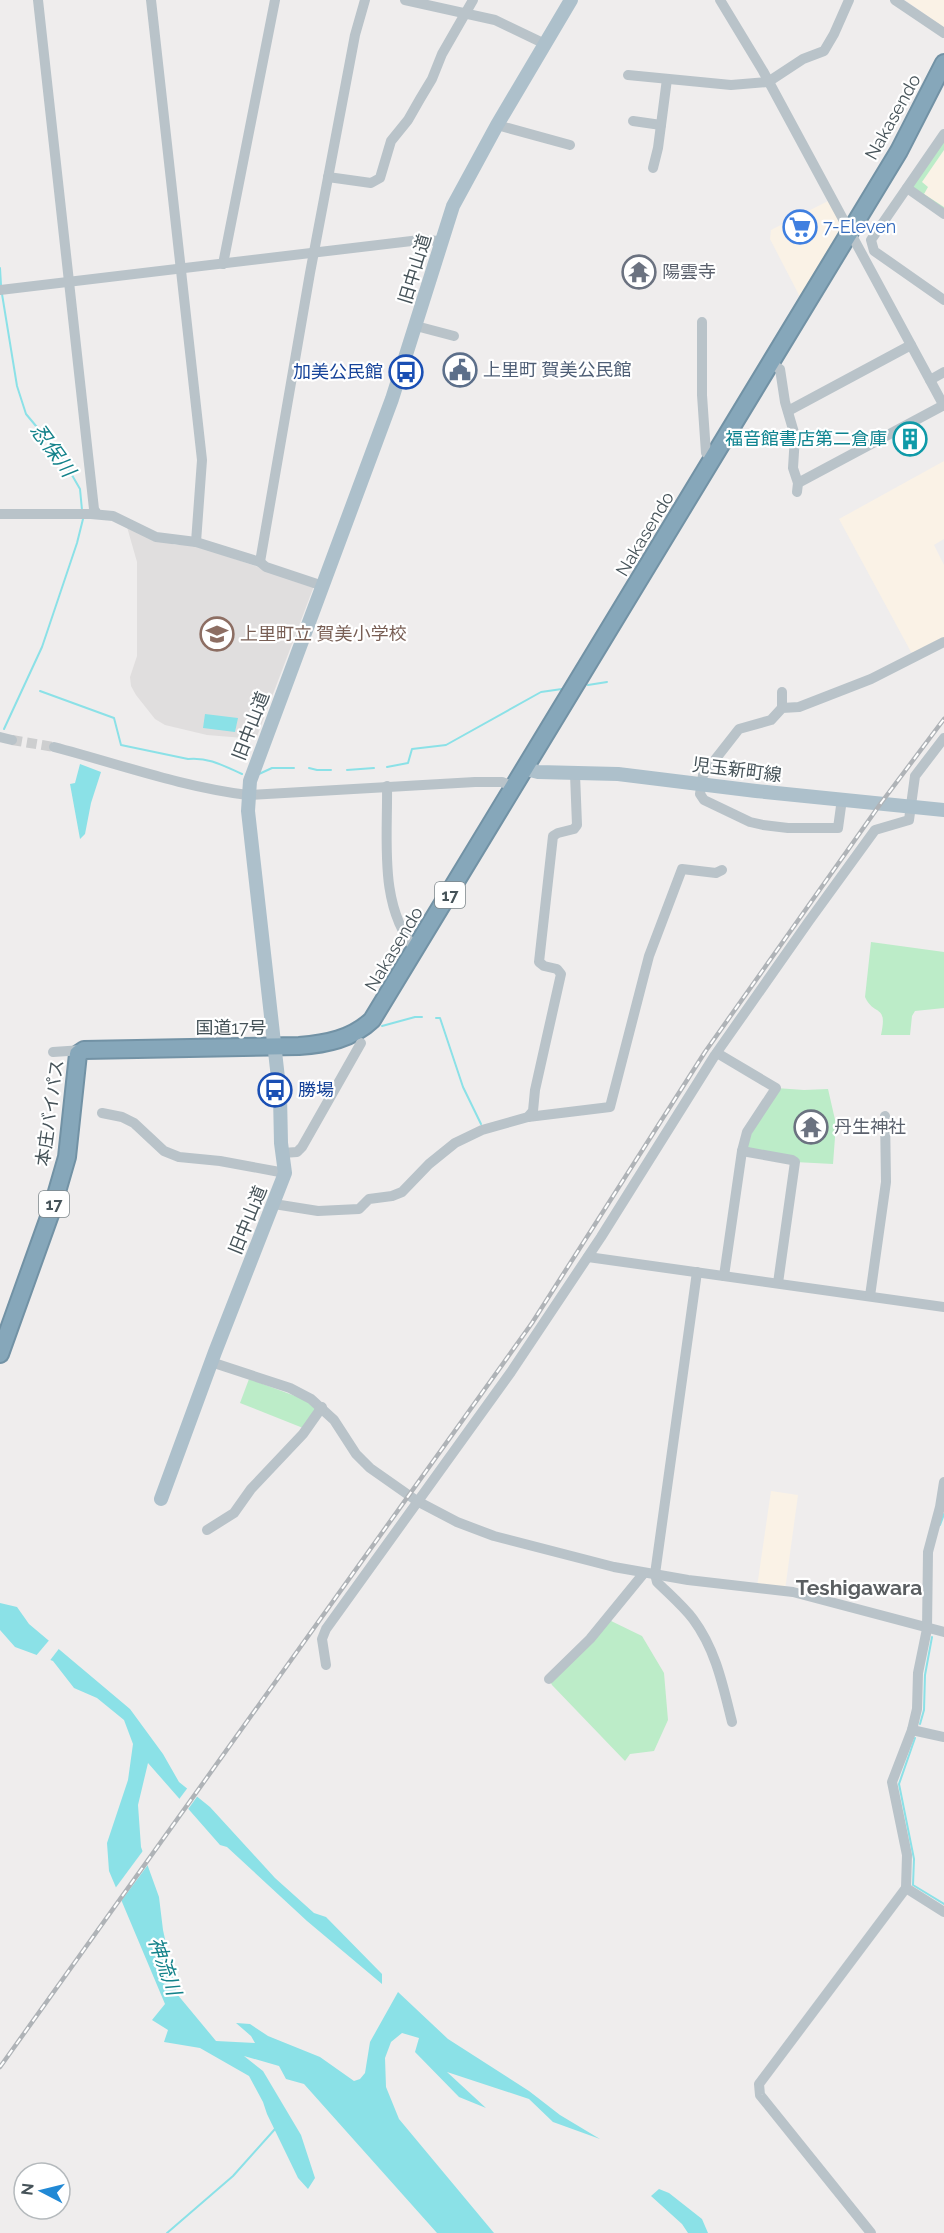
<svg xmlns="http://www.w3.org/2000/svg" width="944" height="2233" font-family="Raleway,'Noto Sans JP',sans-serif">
<rect width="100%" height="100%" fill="#efeded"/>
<g fill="#faf2e6">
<path d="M905 0H944V28L940 25Z"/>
<path d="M944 141V211L911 188Z"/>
<path d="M828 201 840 222 839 231 800 297 770 239 771 230Z"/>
<path d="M944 461V539L934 545 944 565V638L917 653 911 652 839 519Z"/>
<path d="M771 1491 798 1495 785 1590 757 1587Z"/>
</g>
<path fill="#e0dede" d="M127 527 175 545H194L314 586 256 739 207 735 165 725 155 719 136 695 131 686 130 677 137 656V562Z"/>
<g fill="#bcecc8">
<path d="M944 141V150L922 182 928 187 924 194 944 207V211L911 188Z"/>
<path d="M871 942 944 952V1008L915 1011 912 1016 910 1035H881C888 1003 874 1017 865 997Z"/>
<path d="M776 1088 804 1090 828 1089 836 1124 833 1164 795 1162 742 1151Z"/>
<path d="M249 1379 306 1400 316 1410 303 1428 240 1403Z"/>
<path d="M607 1619 642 1636 664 1673 668 1720 654 1751 630 1754 625 1761 552 1685 549 1679Z"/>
</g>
<g fill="#8be1e7">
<path d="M205 714 238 718 235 732 203 728Z"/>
<path d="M80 764 101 772 91 803 85 834 80 839 70 784 75 783Z"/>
<path d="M0 1603 17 1607 29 1624 130 1709 163 1754 179 1782 210 1807 275 1878 314 1913 326 1917 382 1974V1984L307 1921 227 1847 220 1845 148 1763 138 1805 141 1847 159 1897 163 1930 177 1994 216 2041 255 2043 251 2036 236 2023 250 2024 268 2036 320 2057 354 2081 360 2079 365 2073 370 2042 398 1992 448 2039 529 2091 560 2115 600 2139 553 2122 529 2099 447 2072 486 2108 459 2097 415 2052 419 2038 402 2033 391 2042 385 2058 386 2087 399 2119 494 2233H437L304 2084 286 2079 279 2066 244 2056 263 2071 301 2135 315 2178 308 2189 298 2178 267 2114 263 2102 249 2076 200 2048 164 2042 168 2030 152 2020 165 2004 109 1871 107 1843 128 1780 133 1744 124 1720 97 1698 74 1688 53 1661 15 1647 0 1630Z"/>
<path d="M659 2189 669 2193 702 2219 708 2233H688L682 2224 651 2196Z"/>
</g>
<g fill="#efeded">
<path d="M51 1638 61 1646 48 1663 35 1657Z"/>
<path d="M189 1786 199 1794 186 1812 177 1802Z"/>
<path d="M145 1848 150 1862 119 1904 114 1890Z"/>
</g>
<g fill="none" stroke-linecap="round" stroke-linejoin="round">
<g stroke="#8be1e7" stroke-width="2">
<path d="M0 268 1 285"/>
<path d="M2 294 17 386 26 414 61 456 80 489 82 510"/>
<path d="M588 685 607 682"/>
<path d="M40 691 114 718 121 745 188 759C209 757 224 766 242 774"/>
<path d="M4 729 42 647 77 543 83 519"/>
<path d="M387 767 408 763 412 749 446 745 541 692 562 689"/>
<path d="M309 768 317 770H331"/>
<path d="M347 770 374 768"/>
<path d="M259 774 272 768H294"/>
<path d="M436 1018H440L463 1087 481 1124"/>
<path d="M382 1026 415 1017H422"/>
<path d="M940 1525 944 1514"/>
<path d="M920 1724 924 1710 925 1675 932 1637"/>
<path d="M915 1738 899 1784 914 1859 913 1885 944 1904"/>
<path d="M167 2233 233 2176 275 2129"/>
</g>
<path stroke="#cdcecf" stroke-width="10" stroke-dasharray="10 5" stroke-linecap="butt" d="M12 740 54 747"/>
<g stroke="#7292a5" stroke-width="20">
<path id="highway" d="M0 1354 52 1209 67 1157 78 1054 84 1050 299 1046C326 1044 352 1039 372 1020L899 151 944 63"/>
</g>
<g stroke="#b9c3c9" stroke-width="10">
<path d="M38 0 94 509 97 514"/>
<path d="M151 0 202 460 196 542"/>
<path d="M405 0 495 20 545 44"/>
<path d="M720 0 763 71 944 406"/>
<path d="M895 0 944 33"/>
<path d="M628 75 731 85 768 82 803 59 824 51 834 34 849 0"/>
<path d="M633 121 661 125"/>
<path d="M497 125 570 145"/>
<path d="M944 134 871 240 874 251 944 300"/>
<path d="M653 168 658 148 667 79"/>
<path d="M328 177 371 183 380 178 391 141 408 120 420 99 432 79 442 54 473 0"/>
<path d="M907 188 944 214"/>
<path d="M223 264 275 0"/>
<path d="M0 290 420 240 442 241"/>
<path d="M702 322V395L706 453 714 459"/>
<path d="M416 326 454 336"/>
<path d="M771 364 780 369 785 402 795 436 793 468 798 483 797 492"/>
<path d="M930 380 944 372"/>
<path d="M788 411 911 345"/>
<path d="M798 483 944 405"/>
<path d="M0 514H91L113 516 156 537 196 542 260 562 266 567 323 586"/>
<path d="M260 562 310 273 355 35 365 0"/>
<path d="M782 708V692"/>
<path d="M0 737 12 740"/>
<path d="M54 747C119 764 182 787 248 795L475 782H502L515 787"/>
<path d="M387 786C388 839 378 907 416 950"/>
<path d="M842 799 838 828H788L763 825 750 822 704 800 700 794 703 775 739 729 771 720 782 708 799 707 871 679 944 642"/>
<path d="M53 1052 83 1050"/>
<path d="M717 1053 776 1088 747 1132 742 1151 724 1276"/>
<path d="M102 1113 122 1117 134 1123 164 1151 179 1157 220 1161 285 1173"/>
<path d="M528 1117 610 1107 649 956 682 869 716 873 722 870"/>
<path d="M742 1151 792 1160 795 1162 778 1283"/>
<path d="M283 1153 297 1152 302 1147 361 1043"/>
<path d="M274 1204 318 1211 359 1209 369 1199 392 1196 402 1192 429 1164 455 1143 482 1130 528 1117 533 1111 535 1090 561 974 557 969 544 966 539 962 553 836 558 833 574 829 577 825 575 774"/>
<path d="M588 1257 944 1307"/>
<path d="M697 1272 655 1574 657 1582C669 1594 683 1606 693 1619 716 1650 723 1686 732 1722"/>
<path d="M870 1296 886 1182 885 1116"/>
<path d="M211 1362 290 1388 311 1399 334 1420 356 1454 370 1468 417 1501 457 1522 494 1536 614 1567 688 1580 793 1592 944 1632"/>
<path d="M207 1530 234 1513 251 1489 303 1434 322 1407"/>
<path d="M326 1665 322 1639 326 1629 511 1372 601 1237 715 1055 809 921 875 830 909 820 915 776 944 738"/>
<path d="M549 1679 590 1639 644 1573"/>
<path d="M912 1730 944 1737"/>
<path d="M906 1888 944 1912"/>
<path d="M871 2233 760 2095 759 2084 906 1888 907 1855 892 1782 912 1730 917 1709 918 1673 927 1629 928 1552 940 1507 944 1482"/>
</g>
<g stroke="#adc0cb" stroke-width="14">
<path d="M526 769 538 772 618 774 756 791 944 810"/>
<path d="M161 1499 215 1352 285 1173 281 1143 280 1096 248 811 250 781 392 399 453 206 497 125 571 0"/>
</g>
<use href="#highway" stroke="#86a7ba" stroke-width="16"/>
<g stroke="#afb3b7" stroke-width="4.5">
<path id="rail" d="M0 2067 532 1323 705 1052 881 803 944 719"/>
</g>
<use href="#rail" stroke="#fff" stroke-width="2" stroke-dasharray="7" stroke-linecap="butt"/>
</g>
<defs>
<g id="supermarket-ring" transform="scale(1.725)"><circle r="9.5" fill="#fff" stroke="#3f7fe0" stroke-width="1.5"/><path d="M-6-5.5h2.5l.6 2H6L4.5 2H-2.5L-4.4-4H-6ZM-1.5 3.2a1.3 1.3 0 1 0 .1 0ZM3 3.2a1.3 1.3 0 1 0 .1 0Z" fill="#3f7fe0"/></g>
<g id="temple-ring" transform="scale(1.725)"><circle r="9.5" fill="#fff" stroke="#6b7280" stroke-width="1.5"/><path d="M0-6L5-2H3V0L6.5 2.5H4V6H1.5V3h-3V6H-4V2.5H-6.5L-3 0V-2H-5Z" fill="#6b7280"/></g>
<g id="civic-ring" transform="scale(1.725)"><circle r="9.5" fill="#fff" stroke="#5c6f8a" stroke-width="1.5"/><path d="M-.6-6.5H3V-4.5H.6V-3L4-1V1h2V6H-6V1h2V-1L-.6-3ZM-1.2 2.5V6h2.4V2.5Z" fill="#5c6f8a"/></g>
<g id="bus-ring" transform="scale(1.725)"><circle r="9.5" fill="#fff" stroke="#1a4fb4" stroke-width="1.5"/><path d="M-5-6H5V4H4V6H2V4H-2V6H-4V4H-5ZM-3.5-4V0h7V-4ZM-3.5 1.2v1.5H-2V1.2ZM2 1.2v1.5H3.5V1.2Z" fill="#1a4fb4"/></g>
<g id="building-ring" transform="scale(1.725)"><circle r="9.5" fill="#fff" stroke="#0f9aa8" stroke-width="1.5"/><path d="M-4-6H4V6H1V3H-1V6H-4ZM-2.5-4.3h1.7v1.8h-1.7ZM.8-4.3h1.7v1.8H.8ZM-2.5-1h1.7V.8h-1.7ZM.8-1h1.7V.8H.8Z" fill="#0f9aa8"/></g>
<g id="school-ring" transform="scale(1.725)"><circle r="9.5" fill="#fff" stroke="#8d6e63" stroke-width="1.5"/><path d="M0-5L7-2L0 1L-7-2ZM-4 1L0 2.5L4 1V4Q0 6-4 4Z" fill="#8d6e63"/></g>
</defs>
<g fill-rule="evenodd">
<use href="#supermarket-ring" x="800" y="227"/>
<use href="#temple-ring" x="639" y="272"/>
<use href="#civic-ring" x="460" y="370"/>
<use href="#bus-ring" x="406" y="372"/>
<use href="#building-ring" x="910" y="439"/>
<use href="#school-ring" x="217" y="634"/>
<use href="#bus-ring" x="275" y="1090"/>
<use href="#temple-ring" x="811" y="1127"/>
</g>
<g text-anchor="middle" stroke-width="4.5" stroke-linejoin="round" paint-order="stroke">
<g fill="#fff" stroke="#7e878b" stroke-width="1.5">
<rect x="435" y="882" width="30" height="26" rx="4.5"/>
<rect x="39" y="1191" width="30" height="26" rx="4.5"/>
</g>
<g font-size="16" font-weight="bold" fill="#465359">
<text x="450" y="901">17</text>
<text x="54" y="1210">17</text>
</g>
<g font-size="18" fill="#465359" stroke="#fff">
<text transform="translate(893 117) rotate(-61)" y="6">Nakasendo</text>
<text transform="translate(415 269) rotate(-73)" y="6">旧中山道</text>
<text transform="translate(645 534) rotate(-59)" y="6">Nakasendo</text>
<text transform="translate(251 726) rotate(-69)" y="6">旧中山道</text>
<text transform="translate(737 770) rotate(7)" y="6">児玉新町線</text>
<text transform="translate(394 949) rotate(-59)" y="6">Nakasendo</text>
<text x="231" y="1034">国道17号</text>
<text transform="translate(50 1113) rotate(-82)" y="6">本庄バイパス</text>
<text transform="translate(248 1220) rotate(-68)" y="6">旧中山道</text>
</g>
<g font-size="18" fill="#366cbe" stroke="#fff" text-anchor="start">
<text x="823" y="233">7-Eleven</text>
</g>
<g font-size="18" fill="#5b616d" stroke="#fff" text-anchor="start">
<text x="662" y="278">陽雲寺</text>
<text x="834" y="1133">丹生神社</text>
</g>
<g font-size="18" fill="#4e5e75" stroke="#fff" text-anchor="start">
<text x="483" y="376">上里町 賀美公民館</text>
</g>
<g font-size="18" fill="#164399" stroke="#fff" text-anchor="end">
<text x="383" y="378">加美公民館</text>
<text x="298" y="1096" text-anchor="start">勝場</text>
</g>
<g font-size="18" fill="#0d838f" stroke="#fff" text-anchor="end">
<text x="887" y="445">福音館書店第二倉庫</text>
</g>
<g font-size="18" fill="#785e54" stroke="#fff" text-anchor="start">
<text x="240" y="640">上里町立 賀美小学校</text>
</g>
<g font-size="20" font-style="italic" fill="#13828a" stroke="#fff">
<text transform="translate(53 450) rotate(54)" y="7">忍保川</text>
<text transform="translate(165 1966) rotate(71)" y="7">神流川</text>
</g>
<g font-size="21" font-weight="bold" fill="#5a5e61" stroke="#fff">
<text x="859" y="1595">Teshigawara</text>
</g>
</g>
<g transform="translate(42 2191) rotate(277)"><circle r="28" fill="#ffffff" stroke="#b5babd" stroke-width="1.5"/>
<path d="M0-4.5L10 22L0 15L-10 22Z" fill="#2189d5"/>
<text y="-9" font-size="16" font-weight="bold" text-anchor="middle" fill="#465359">N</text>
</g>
</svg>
